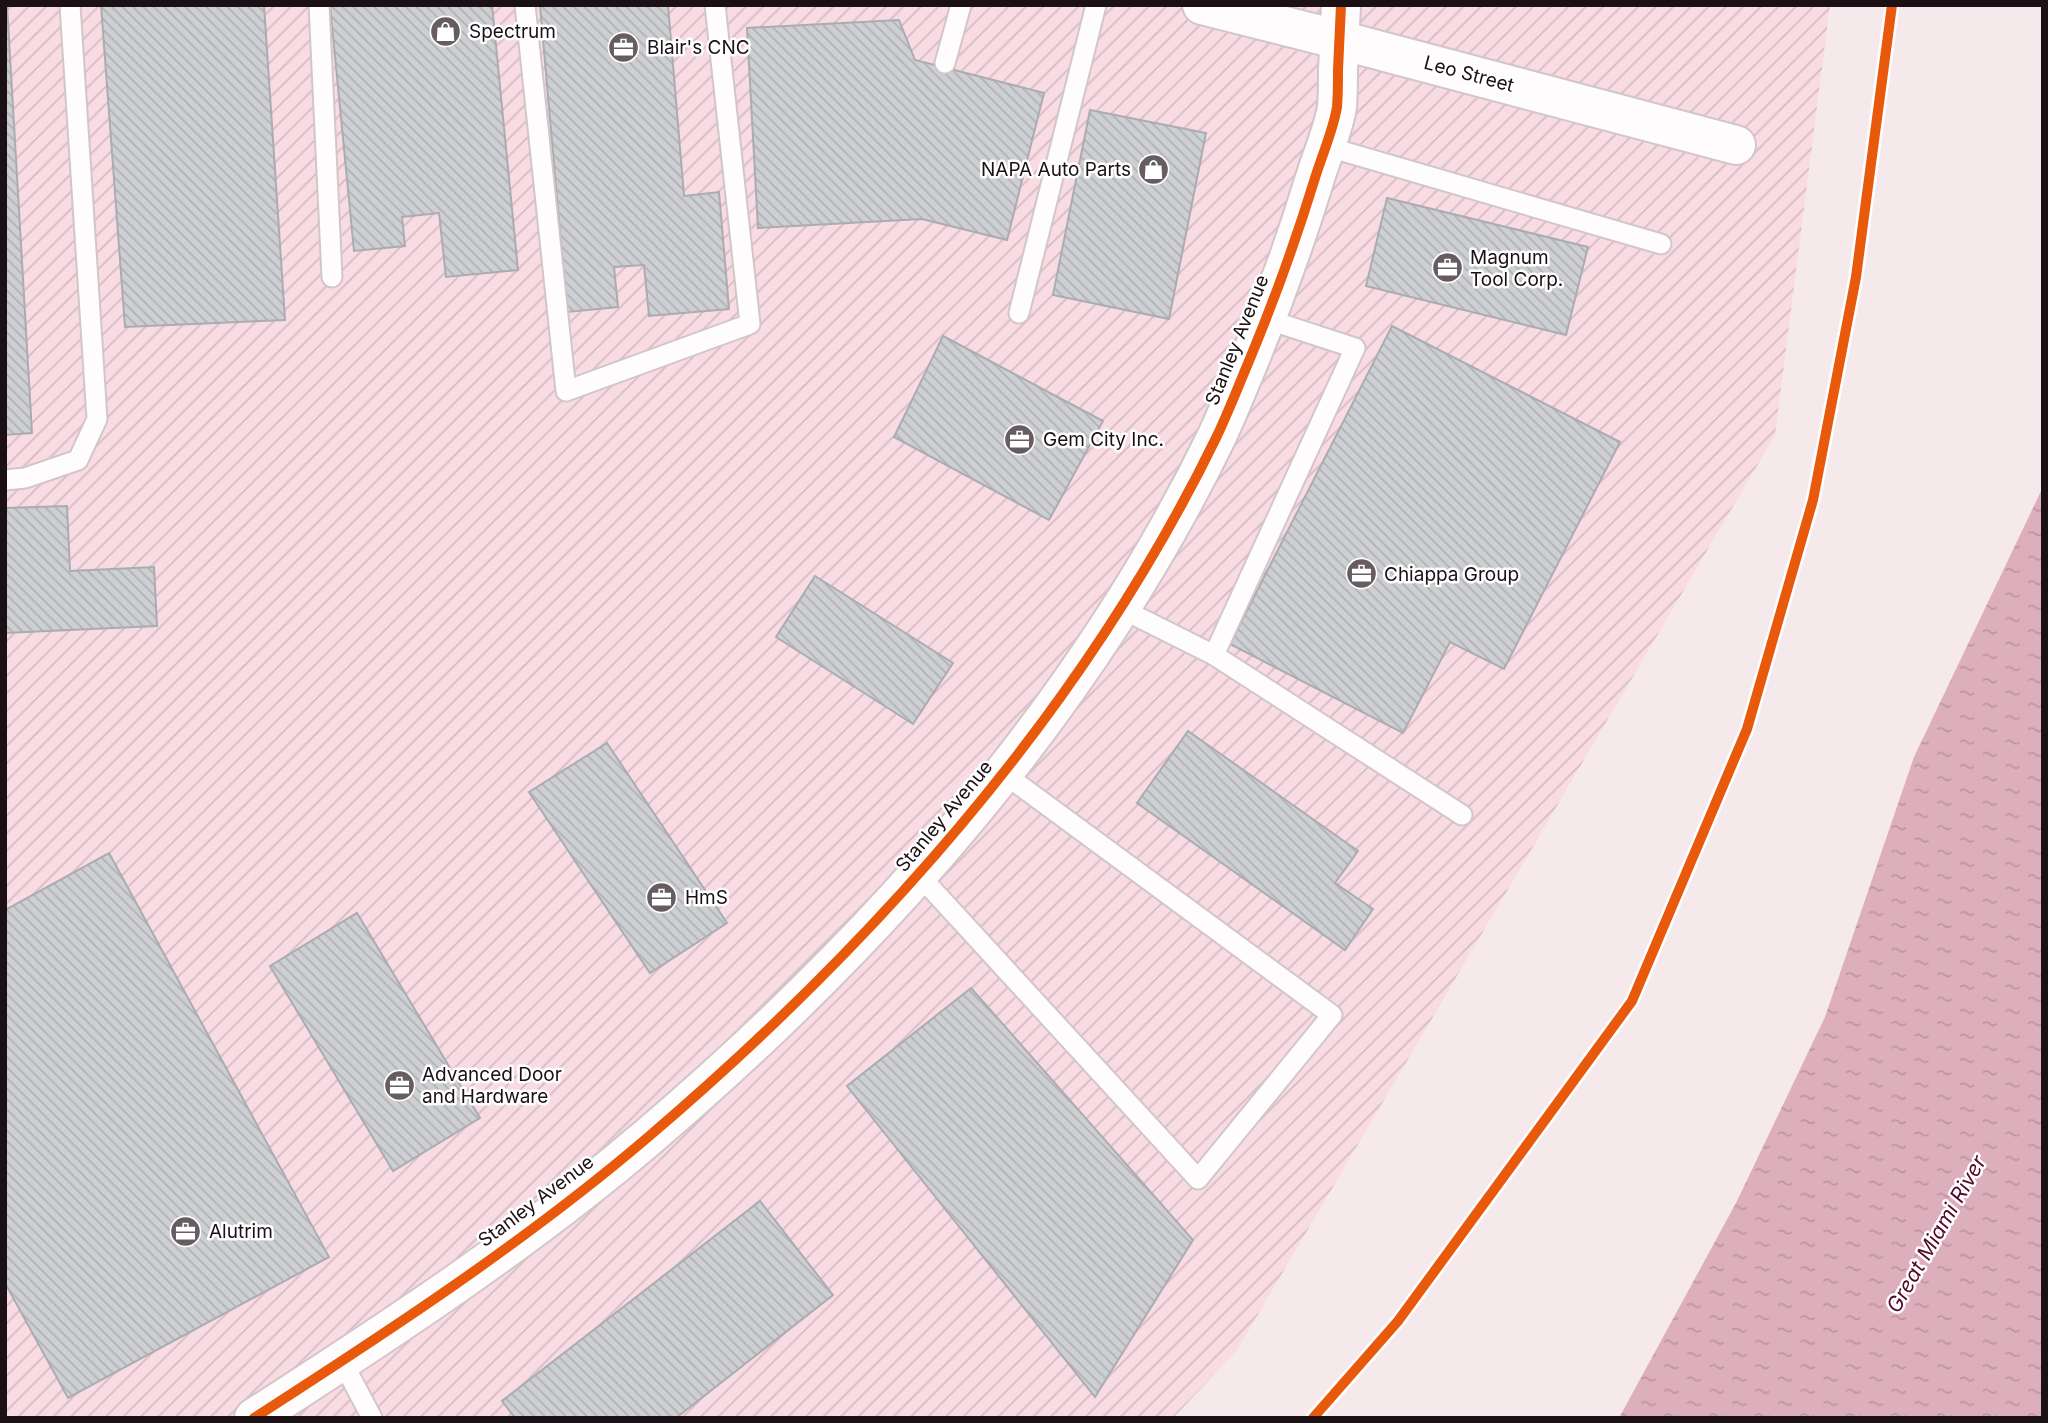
<svg xmlns="http://www.w3.org/2000/svg" width="2048" height="1423" font-family="Inter,sans-serif">
<style>
.industrial{fill:url(#industrial-furrows)}
.water{fill:url(#water-ripples)}
.building{fill:url(#building-back-hatch);stroke:#abacb0;stroke-width:2}
.lines{fill:none;stroke-linecap:round;stroke-linejoin:round}
.lane-casing{stroke:#d2c6c9;stroke-width:23}
.street-casing{stroke:#d2c6c9;stroke-width:42}
.secondary-casing{stroke:#d2c6c9;stroke-width:42}
.lane{stroke:#fefcfc;stroke-width:19}
.street{stroke:#fefcfc;stroke-width:38}
.secondary{stroke:#fefcfc;stroke-width:38}
.cycleway-casing{stroke:#fff;stroke-width:15}
.cycleway{stroke:#e8590c;stroke-width:10}
.labels{text-anchor:middle;dominant-baseline:central;stroke-width:5;stroke-linejoin:round;paint-order:stroke}
.poi-label{font-size:19px;fill:#1b1013;stroke:#fff;text-anchor:start}
.street-label{font-size:19px;fill:#1b1013;stroke:#fff}
.water-label{font-size:21px;font-style:italic;fill:#54082a;stroke:#fff}
</style>
<defs>
<pattern id="industrial-furrows" width="10" height="10" patternUnits="userSpaceOnUse" patternTransform="scale(1.75)"><rect width="10" height="10" fill="#f9dbe3"/><path d="M-1 1l2-2M0 10L10 0M9 11l2-2" fill="none" stroke="#d5bbc2"/></pattern>
<pattern id="water-ripples" width="26" height="14" patternUnits="userSpaceOnUse" patternTransform="scale(1.75)"><rect width="26" height="14" fill="#ddaebb"/><path d="M2 4q2-2 4 0t4 0M15 11q2-2 4 0t4 0" fill="none" stroke="#bd95a0"/></pattern>
<pattern id="building-back-hatch" width="6" height="6" patternUnits="userSpaceOnUse" patternTransform="scale(1.75)"><rect width="6" height="6" fill="#cecfd3"/><path d="M-1 5l2 2M0 0l6 6M5-1l2 2" fill="none" stroke="#b0b1b4"/></pattern>
</defs>
<rect width="100%" height="100%" fill="#f5e9ec"/>
<path class="industrial" d="M5 5H1830L1775 435 1237 1350 1173 1418H5Z"/>
<path class="water" d="M2043 487V1418H1619L1736 1203 1825 1017 1914 757Z"/>
<g class="building">
<path d="M5 5H7L32 433 5 435Z"/>
<path d="M101 5H264L285 320 125 327Z"/>
<path d="M330 5H492L518 270 446 277 439 213 402 217 405 246 354 251Z"/>
<path d="M540 5H668L684 196 719 192 729 309 649 316 644 265 614 267 618 307 567 312Z"/>
<path d="M899 20 915 60 1044 93 1007 240 922 219 758 228 747 28Z"/>
<path d="M1090 110 1206 133 1169 319 1053 295Z"/>
<path d="M1387 198 1588 247 1566 335 1366 286Z"/>
<path d="M1392 326 1620 442 1504 669 1450 642 1403 733 1230 644Z"/>
<path d="M943 336 1103 421 1049 520 894 437Z"/>
<path d="M67 506 70 571 154 567 157 626 5 633V508Z"/>
<path d="M815 576 953 663 913 724 776 637Z"/>
<path d="M1188 731 1358 851 1335 883 1373 909 1345 950 1137 803Z"/>
<path d="M607 743 727 923 650 973 529 792Z"/>
<path d="M109 853 329 1257 68 1398 5 1283V910Z"/>
<path d="M357 913 480 1118 393 1171 270 966Z"/>
<path d="M971 988 1193 1240 1095 1397 847 1086Z"/>
<path d="M760 1201 833 1295 676 1418H515L502 1401Z"/>
</g>
<g class="lines">
<defs>
<g id="lane">
<path d="M319 5 332 277"/>
<path d="M525 5 566 391 750 324 715 5"/>
<path d="M945 63 961 5"/>
<path d="M1325 146 1661 244"/>
<path d="M1019 313 1096 5"/>
<path d="M5 480 25 478 78 460 97 419 70 5"/>
<path d="M1120 608 1214 655 1355 348 1266 319"/>
<path d="M1214 655 1462 815"/>
<path d="M919 875 1198 1179 1332 1015 1003 773"/>
<path d="M342 1361 372 1418"/>
</g>
<path id="street" d="M1340 40 1736 145"/>
<g id="secondary">
<path d="M1202 5 1340 40"/>
<path d="M254 1418C389 1331 525 1242 647 1138 877 942 1083 711 1216 438 1228 413 1238 387 1249 361 1274 301 1296 240 1315 178 1322 155 1333 131 1337 107 1338 95 1338 82 1338 70 1339 48 1340 27 1341 5"/>
</g>
</defs>
<use href="#lane" class="lane-casing"/>
<use href="#street" class="street-casing"/>
<use href="#secondary" class="secondary-casing"/>
<use href="#lane" class="lane"/>
<use href="#street" class="street"/>
<use href="#secondary" class="secondary"/>
<defs>
<g id="cycleway">
<path d="M254 1418C389 1331 525 1242 647 1138 877 942 1083 711 1216 438 1228 413 1238 387 1249 361 1274 301 1296 240 1315 178 1322 155 1333 131 1337 107 1338 95 1338 82 1338 70 1339 48 1340 27 1341 5"/>
<path d="M1313 1418 1398 1321 1632 1001 1747 729 1813 500 1856 277 1892 5"/>
</g>
</defs>
<use href="#cycleway" class="cycleway-casing"/>
<use href="#cycleway" class="cycleway"/>
</g>
<defs>
<symbol id="shop-disc" viewBox="-11 -11 22 22"><circle r="9.5" fill="#675c5f" stroke="#fff"/><path d="M-5-2.5h2.3a2.7 3.5 0 0 1 5.4 0H5L5.5 6h-11ZM-1.5-2.5h3a1.5 2.3 0 0 0-3 0Z" fill="#fff"/></symbol>
<symbol id="office-disc" viewBox="-11 -11 22 22"><circle r="9.5" fill="#675c5f" stroke="#fff"/><path d="M-6-3h4V-5.5h4V-3h4V5H-6ZM-1-4.5V-3h2v-1.5ZM-6 0V1H6V0Z" fill="#fff"/></symbol>
</defs>
<g fill-rule="evenodd">
<use href="#shop-disc" x="428" y="14" width="35" height="35"/>
<use href="#office-disc" x="606" y="30" width="35" height="35"/>
<use href="#shop-disc" x="1136" y="152" width="35" height="35"/>
<use href="#office-disc" x="1430" y="250" width="35" height="35"/>
<use href="#office-disc" x="1002" y="422" width="35" height="35"/>
<use href="#office-disc" x="1344" y="556" width="35" height="35"/>
<use href="#office-disc" x="644" y="880" width="35" height="35"/>
<use href="#office-disc" x="382" y="1068" width="35" height="35"/>
<use href="#office-disc" x="168" y="1214" width="35" height="35"/>
</g>
<g class="labels">
<g class="poi-label">
<text x="469" y="31">Spectrum</text>
<text x="647" y="47">Blair's CNC</text>
<text x="1131" y="169" text-anchor="end">NAPA Auto Parts</text>
<text x="1470" y="257">Magnum<tspan x="1470" dy="22">Tool Corp.</tspan></text>
<text x="1043" y="439">Gem City Inc.</text>
<text x="1384" y="574">Chiappa Group</text>
<text x="685" y="897">HmS</text>
<text x="422" y="1074">Advanced Door<tspan x="422" dy="22">and Hardware</tspan></text>
<text x="209" y="1231">Alutrim</text>
</g>
<g class="street-label">
<text transform="translate(1469 74) rotate(15)">Leo Street</text>
<text transform="translate(1237 340) rotate(-68)">Stanley Avenue</text>
<text transform="translate(944 816) rotate(-50)">Stanley Avenue</text>
<text transform="translate(536 1201) rotate(-37)">Stanley Avenue</text>
</g>
<g class="water-label">
<text transform="translate(1936 1234) rotate(-60)">Great Miami River</text>
</g>
</g>
<rect width="2048" height="1423" fill="none" stroke="#1b1013" stroke-width="14"/>
</svg>
